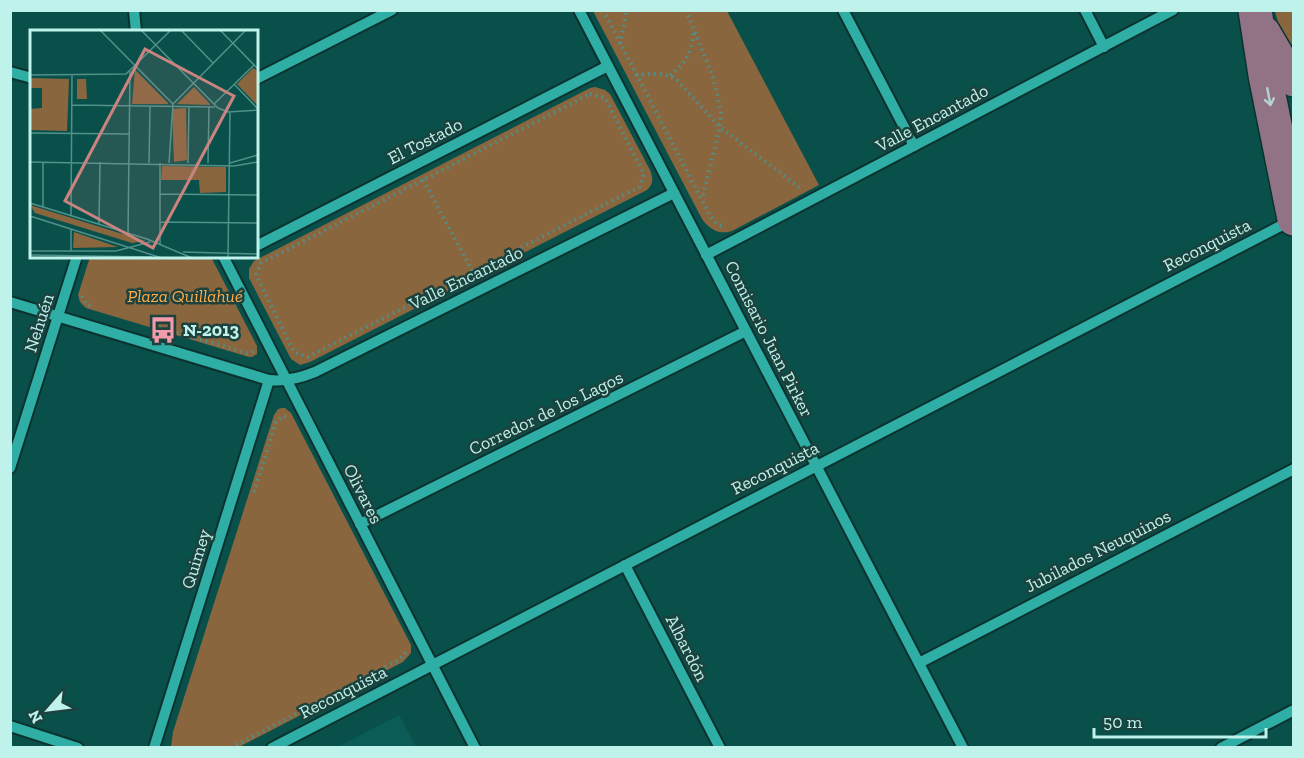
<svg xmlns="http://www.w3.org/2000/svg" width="1304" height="758" font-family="'Zilla Slab',serif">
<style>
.built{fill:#0b5c56}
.green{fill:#8a663f}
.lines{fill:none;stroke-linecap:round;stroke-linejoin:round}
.minor-casing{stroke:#0c322f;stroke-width:14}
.major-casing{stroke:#0c322f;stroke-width:36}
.path{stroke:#51918b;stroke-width:4;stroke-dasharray:1.5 4.5;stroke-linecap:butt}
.minor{stroke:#2eaea4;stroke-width:10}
.major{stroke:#927385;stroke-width:33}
.oneway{stroke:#b3d2d2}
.labels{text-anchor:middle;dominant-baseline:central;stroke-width:5;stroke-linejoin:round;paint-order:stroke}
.street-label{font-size:18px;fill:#bef2eb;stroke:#1d423e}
.park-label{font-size:18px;font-style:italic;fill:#fdaa48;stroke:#1d423e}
.poi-label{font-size:18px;font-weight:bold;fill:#bef2eb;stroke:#1d423e;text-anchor:start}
.inset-road{fill:none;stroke:#51918b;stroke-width:1.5}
.view{fill:#cb8380;fill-opacity:0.15;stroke:#cb8380;stroke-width:3}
.inset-edge{fill:none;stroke:#bef2eb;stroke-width:3}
</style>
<rect width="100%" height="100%" fill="#09504b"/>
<path class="built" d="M399 715 416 747H338Z"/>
<g class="green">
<path d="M593 11H727L819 185 732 231C719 235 710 230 702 219Z"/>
<path d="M1275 11H1293V60L1280 29Z"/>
<path d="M595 87 605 90 610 94 650 170C653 178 654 183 647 190L310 362 300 365 291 359 249 278V269L254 261 590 88Z"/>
<path d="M90 257H211L257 346V354L252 357H249L86 308 80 302 78 295Z"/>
<path d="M282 408H285L291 413 411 645V653L403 662 239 747H171L173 732 274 415 278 409Z"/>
</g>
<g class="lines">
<defs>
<g id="minor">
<path d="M134 10 136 32"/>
<path d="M579 10 963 748"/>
<path d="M843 10 914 146"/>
<path d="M1085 10 1104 47"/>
<path d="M10 72 32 78"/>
<path d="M256 79 392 10"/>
<path d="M256 246 608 66"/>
<path d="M706 255 1173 10"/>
<path d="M223 256 475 748"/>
<path d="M10 302 269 380C285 382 300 378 315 372L674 193"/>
<path d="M10 468 77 256"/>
<path d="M360 524 746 331"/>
<path d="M625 565 720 748"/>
<path d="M919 663 1294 469"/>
<path d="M10 726 78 748"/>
<path d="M154 748 269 380"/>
<path d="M272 748 1292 220"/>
<path d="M1221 748 1294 710"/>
</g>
<g id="major">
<path d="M1255 10 1265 75 1294 219"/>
<path d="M1264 33 1281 62 1294 80"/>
</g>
</defs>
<use href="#minor" class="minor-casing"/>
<use href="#major" class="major-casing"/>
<g class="path">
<path d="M603 10 710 216 718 225 725 226"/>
<path d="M686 10 713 77 721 111 720 127 702 199"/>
<path d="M620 44 627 10"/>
<path d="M636 75C651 74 664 72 677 80L720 127 800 188"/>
<path d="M670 75C687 62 690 54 694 33"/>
<path d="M590 94 605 98 644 174 639 187 308 357 294 352 256 275 261 263Z"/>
<path d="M423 180 473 272"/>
<path d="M82 296 86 304 92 307"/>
<path d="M154 326 247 353H251L253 351"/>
<path d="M254 492 276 422 283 416 288 417"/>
<path d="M231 748 397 661 402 657 406 651"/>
</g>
<use href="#minor" class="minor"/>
<use href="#major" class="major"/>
</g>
<defs><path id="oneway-shaft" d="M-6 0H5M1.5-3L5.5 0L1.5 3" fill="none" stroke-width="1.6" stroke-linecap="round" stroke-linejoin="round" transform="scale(1.5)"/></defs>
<use class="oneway" href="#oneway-shaft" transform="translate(1269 97) rotate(79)"/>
<defs>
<symbol id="bus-bare" viewBox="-9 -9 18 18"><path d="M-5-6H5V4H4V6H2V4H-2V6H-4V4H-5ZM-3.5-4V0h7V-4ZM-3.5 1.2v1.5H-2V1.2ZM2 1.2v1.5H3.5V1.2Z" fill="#f39aab" stroke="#1d423e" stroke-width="2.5" paint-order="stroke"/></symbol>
</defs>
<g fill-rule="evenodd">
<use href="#bus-bare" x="144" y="311" width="38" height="38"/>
</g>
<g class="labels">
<g class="street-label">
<text transform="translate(932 118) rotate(-28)">Valle Encantado</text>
<text transform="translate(425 141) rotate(-27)">El Tostado</text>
<text transform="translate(1207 245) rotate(-27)">Reconquista</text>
<text transform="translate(466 278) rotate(-26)">Valle Encantado</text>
<text transform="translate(39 323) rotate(-72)">Nehuén</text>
<text transform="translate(769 339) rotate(63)">Comisario Juan Pirker</text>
<text transform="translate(546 413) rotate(-26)">Corredor de los Lagos</text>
<text transform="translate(775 468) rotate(-27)">Reconquista</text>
<text transform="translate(363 494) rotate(63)">Olivares</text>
<text transform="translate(1098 551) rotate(-27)">Jubilados Neuquinos</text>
<text transform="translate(196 559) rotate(-73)">Quimey</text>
<text transform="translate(687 648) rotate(63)">Albardón</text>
<text transform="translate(343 692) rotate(-27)">Reconquista</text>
</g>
<g class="park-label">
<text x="185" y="296">Plaza Quillahué</text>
</g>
<g class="poi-label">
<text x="183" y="330">N-2013</text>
</g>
</g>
<g transform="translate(30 30)">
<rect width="228" height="228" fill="#09504b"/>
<path d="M223 38 228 41V76L207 54ZM105 40 138 73V74H102ZM0 48 39 49 37 101 0 100V79L12 78V58H0ZM47 49H56L57 69H47ZM164 57 180 74V75L147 74ZM156 78 157 130 144 132 142 79ZM132 136 196 137V162L170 163 169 150H131ZM0 175 115 211 102 213 5 183ZM44 202 88 217 43 218Z" fill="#8a663f"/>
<path class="inset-road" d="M70 0 143 74M111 0 188 78 198 82 228 80M151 0 183 33M190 0 228 39M0 45 96 44 141 0M204 54 228 79M143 74 216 0M184 74 224 35M42 75 185 77M0 103 99 104M0 132 204 136 228 132M13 132V177M119 133 120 76M139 133 143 74M158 133 159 76M178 133 179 77M200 133 228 125M130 164 228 165M0 173 117 209 162 228M41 185 42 45M0 186 132 228M130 192 228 193M69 194 70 132M98 204 100 41M130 214V133M0 221H86L120 212M41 221V199M153 222 228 224M0 225 122 227M198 228 200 82"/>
<path class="view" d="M115 19 204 66 123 218 35 171Z"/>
<rect width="228" height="228" class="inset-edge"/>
</g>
<rect width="1304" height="758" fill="none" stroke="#bef2eb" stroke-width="24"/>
<g transform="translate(48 710) rotate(242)" stroke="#1d423e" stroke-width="4.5" paint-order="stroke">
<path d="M0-4.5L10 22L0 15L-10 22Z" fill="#bef2eb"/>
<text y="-9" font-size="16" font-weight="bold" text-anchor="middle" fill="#bef2eb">N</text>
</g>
<path d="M1094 728v9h172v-9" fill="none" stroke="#bef2eb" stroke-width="3"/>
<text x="1103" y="728" font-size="18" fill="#bef2eb" stroke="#1d423e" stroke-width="4.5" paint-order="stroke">50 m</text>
</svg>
